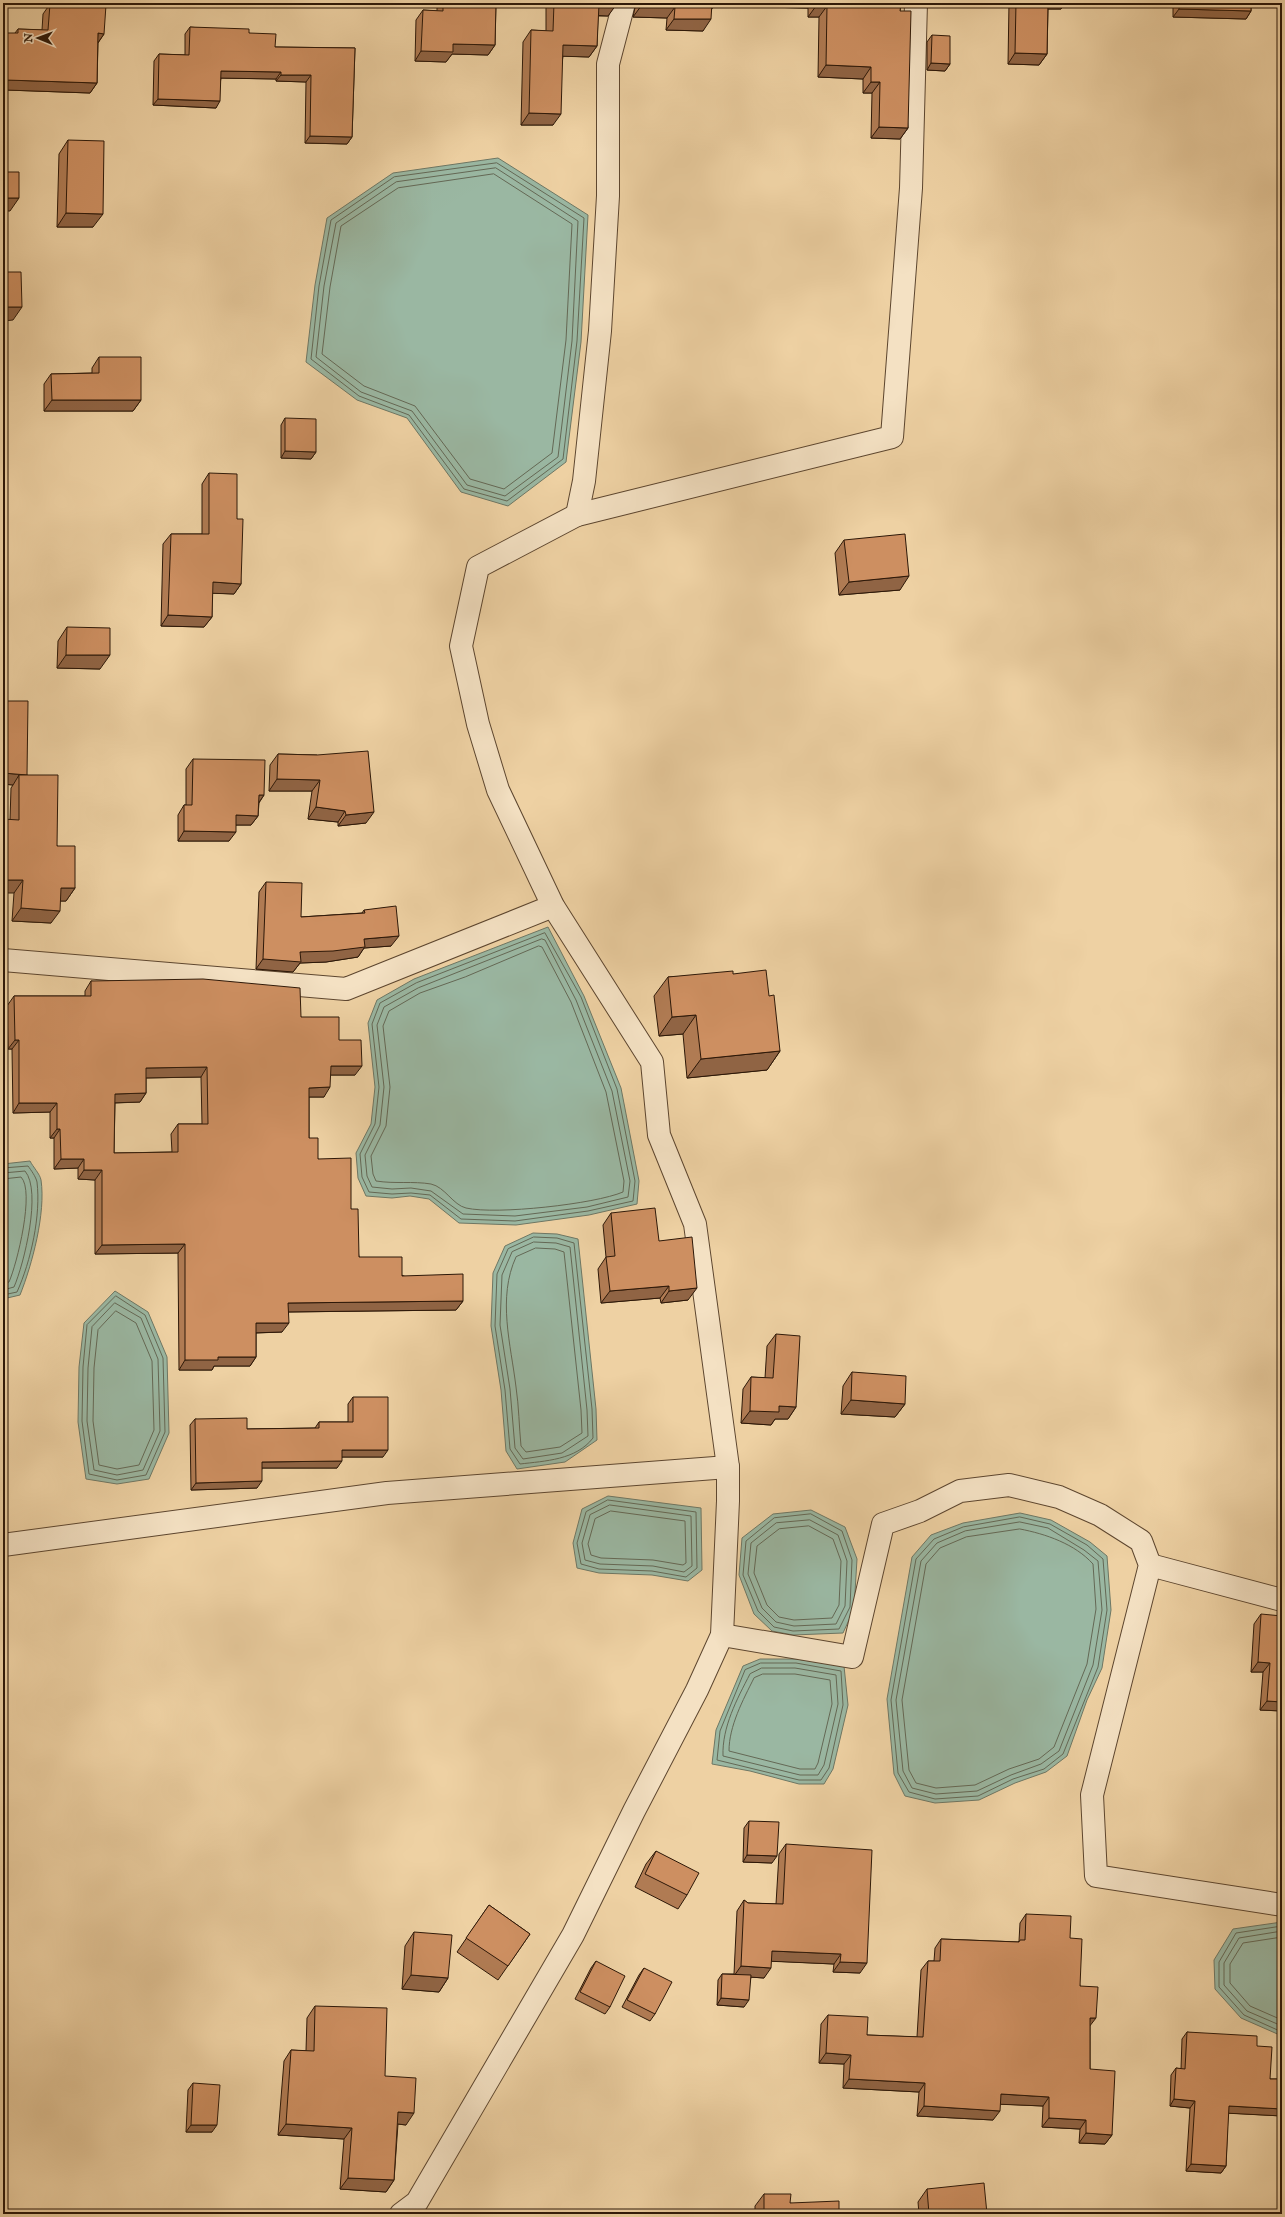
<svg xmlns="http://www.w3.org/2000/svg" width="1285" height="2217" font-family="'IM FELL English',serif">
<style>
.water{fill:#9ab7a2;stroke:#6e7764}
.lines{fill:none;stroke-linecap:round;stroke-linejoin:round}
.shore{stroke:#646855;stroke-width:1}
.minor-casing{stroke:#5d462f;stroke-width:24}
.minor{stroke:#f4e1c3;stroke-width:22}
.wall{fill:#b07b53;stroke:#2d1808;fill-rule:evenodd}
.shaded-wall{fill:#906444;stroke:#2d1808}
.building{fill:#cd8f61;stroke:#2d1808;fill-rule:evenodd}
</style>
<rect width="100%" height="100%" fill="#eed1a3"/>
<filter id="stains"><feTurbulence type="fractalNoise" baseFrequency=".005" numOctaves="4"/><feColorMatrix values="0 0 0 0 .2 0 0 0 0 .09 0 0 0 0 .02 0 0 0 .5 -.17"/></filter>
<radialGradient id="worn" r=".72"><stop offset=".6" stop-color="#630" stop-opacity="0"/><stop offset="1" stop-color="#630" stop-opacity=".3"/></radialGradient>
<g class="water">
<path d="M498 158 588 215 581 342 566 462 508 506 461 492 407 418 357 400 306 362 315 285 327 218 393 173Z"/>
<path d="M548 927 584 996 621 1088 639 1181 637 1204 589 1215 516 1225 459 1223 429 1199 410 1196 392 1198 366 1196 358 1178 356 1153 371 1124 375 1087 368 1023 377 1000 414 979Z"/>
<path d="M30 1161C33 1167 40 1174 41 1180 46 1213 32 1265 20 1295L3 1299V1164Z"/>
<path d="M533 1233 557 1234 578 1239 596 1409 597 1440 565 1462 517 1469 506 1451 501 1390 491 1326 493 1273 505 1246Z"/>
<path d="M115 1291 148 1312 167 1357 169 1433 149 1479 117 1484 86 1479 78 1422 79 1367 84 1323Z"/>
<path d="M608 1496 701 1508 702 1570 688 1581 652 1575 599 1573 577 1568 573 1543 582 1509Z"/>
<path d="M811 1510 845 1527 857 1559 854 1609 843 1633 793 1635 772 1631 754 1614 739 1575 742 1538 773 1514Z"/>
<path d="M1020 1513 1051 1520 1090 1542 1107 1556 1111 1610 1102 1668 1087 1700 1067 1756 1046 1772 1015 1783 979 1800 935 1803 905 1796 894 1774 887 1699 912 1557 931 1535 963 1523Z"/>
<path d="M760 1659H796L844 1666 848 1705 833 1769 824 1784H799L750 1771 712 1764 716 1730 743 1666Z"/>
<path d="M1282 1922V2036L1241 2018 1215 1989 1214 1960 1233 1929Z"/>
</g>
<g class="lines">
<g class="shore">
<path d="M497 163 584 218 577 341 563 459 507 501 464 489 409 415 359 396 311 359 319 286 331 220 394 177Z"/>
<path d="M496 168 578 221 572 341 558 457 505 496 467 485 412 411 361 392 316 357 324 286 336 223 396 182Z"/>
<path d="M494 174 572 224 566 340 552 453 504 489 470 479 415 406 364 386 322 354 330 287 341 226 398 188Z"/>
<path d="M545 933 581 997 617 1089 635 1181 633 1201 588 1211 515 1221 461 1219 430 1195 411 1193 392 1194 369 1192 362 1177 360 1154 375 1124 379 1087 372 1024 380 1003 416 983Z"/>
<path d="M542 939 545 940 576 1000 612 1091 630 1181 628 1197 587 1207 515 1216 463 1214 431 1191 411 1188 392 1189 372 1187 367 1176 365 1155 380 1125 384 1087 377 1025 384 1007 418 988Z"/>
<path d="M539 946 542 947 571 1002 606 1092 624 1181 623 1192C595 1204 496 1215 466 1208 453 1205 445 1187 431 1184 413 1181 395 1184 376 1181L373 1174 371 1156 386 1126 390 1087 383 1026 389 1011 420 993 465 977Z"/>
<path d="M3 1168 28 1166C31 1170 36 1177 37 1182 41 1215 31 1261 17 1292L3 1295"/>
<path d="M3 1173 25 1171C42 1191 24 1264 14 1287L3 1290"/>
<path d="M3 1179 21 1177C35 1191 17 1264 9 1282L3 1284"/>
<path d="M534 1237 557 1238 574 1243 592 1409 593 1438C576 1460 545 1461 520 1464L510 1449 505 1390 495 1326 497 1274 508 1249Z"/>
<path d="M534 1242 556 1243 570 1247 587 1410 588 1436 562 1453 523 1459 515 1448 510 1389 500 1325 502 1275 512 1252Z"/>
<path d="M536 1248 555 1249 564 1252 581 1410 582 1433 560 1447 526 1452 521 1446C519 1426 519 1407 516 1387 511 1345 497 1298 516 1257Z"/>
<path d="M116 1296 145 1315 163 1358 165 1432 146 1475 117 1480 89 1474 82 1421 83 1367 87 1325Z"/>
<path d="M115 1303 141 1318 158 1359 160 1431 143 1470 117 1475 94 1470 87 1421 88 1368 92 1327Z"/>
<path d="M116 1311 136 1323 152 1361 154 1430 139 1465 117 1469 99 1465 93 1421 94 1368 98 1330Z"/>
<path d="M608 1500 696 1512 697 1568 686 1577 652 1571 599 1569 581 1564 577 1543 586 1512Z"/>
<path d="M610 1505 691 1516 692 1566 684 1572 653 1566 600 1564 585 1560 582 1543 590 1515Z"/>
<path d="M611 1511 685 1521 686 1563 683 1565 653 1560 601 1558 591 1555 588 1544 595 1519Z"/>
<path d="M811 1514 842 1531 852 1560 850 1607 839 1629 793 1631 774 1627 758 1611 743 1575 746 1541 774 1518Z"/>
<path d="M1020 1517 1050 1524 1087 1545 1103 1559 1107 1610 1098 1667 1063 1754 1044 1769 1013 1779 978 1796 935 1799 909 1792 898 1773 891 1700 916 1559 934 1539 963 1527Z"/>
<path d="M810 1520 838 1535 847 1561 845 1606 836 1624 794 1626 776 1622 762 1608 748 1574 751 1543 776 1523Z"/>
<path d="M1020 1522 1048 1528 1084 1550 1098 1561 1102 1610 1093 1665 1059 1751 1041 1764 1011 1775 977 1791 936 1794 912 1788 903 1771 896 1700 921 1561 937 1543 965 1531Z"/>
<path d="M809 1526 833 1539 841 1561 839 1605 832 1618 794 1620 779 1617 767 1605 754 1573 757 1546 779 1529Z"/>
<path d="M1020 1529C1046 1534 1075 1544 1093 1564L1096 1609 1087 1664 1054 1747 1039 1759 1009 1769 975 1785 936 1788 916 1783 909 1770 902 1700 926 1564 940 1548 966 1537Z"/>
<path d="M761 1663H796L841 1671 843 1705 829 1768 821 1780H799L717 1760 720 1731 745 1670Z"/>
<path d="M762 1668H795L836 1675 838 1704 824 1765 818 1775H800L723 1756C722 1727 737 1699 750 1674Z"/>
<path d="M763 1674H795L830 1680 832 1704 818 1763 815 1769H800L729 1751C729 1726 743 1700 754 1678Z"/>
<path d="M1282 1926 1236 1933 1219 1962V1987L1244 2015 1282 2032"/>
<path d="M1282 1931 1239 1938 1224 1963V1985L1247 2011 1282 2026"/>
<path d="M1282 1937 1243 1943 1230 1964V1983L1250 2006 1282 2020"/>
</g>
<defs>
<g id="minor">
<path d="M577 515 584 481 600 331 608 196V64L624 3"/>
<path d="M3 960 346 989 553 906"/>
<path d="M3 1545 387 1493 728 1467"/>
<path d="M1150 1565 1282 1600"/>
<path d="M722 1635 852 1657 883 1524 920 1511 960 1491 1009 1485 1059 1497 1100 1515 1141 1541 1150 1565 1092 1795 1096 1876 1282 1905"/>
<path d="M401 2214 417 2202 573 1935 634 1811 697 1690 722 1635 728 1501V1467L695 1224 659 1135 652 1062 553 906 498 790 478 724 461 646 478 567 577 515 892 437 911 188 916 3"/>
</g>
</defs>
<use href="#minor" class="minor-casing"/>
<use href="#minor" class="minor"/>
</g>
<g class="wall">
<path d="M437 3H496L495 45 488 55 452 54 446 62 415 61 416 20 423 10 437 11Z"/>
<path d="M546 3H616L608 16H598L597 46 589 57 563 56 553 125H521L523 42 531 30 546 31Z"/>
<path d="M636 3H901L900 11 908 128 900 139 871 138 872 93H863V79L818 77 819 17H808V8L714 6 712 8 703 31 666 30 667 18 633 17Z"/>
<path d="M1009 3H1065L1061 9H1048L1047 54 1039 65 1008 64Z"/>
<path d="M1173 3H1251V11L1246 19 1173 17Z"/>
<path d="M50 4 104 34 98 43 97 83 90 93 6 90 15 33 18 29 42 30 43 14Z"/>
<path d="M190 27 249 33 275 47 355 48 352 137 347 144 305 143 306 82 276 81V79L221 78 216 108 153 105 154 61 159 54 185 55V34Z"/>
<path d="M932 35 950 64 945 71 927 70V42Z"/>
<path d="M68 140 93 227H57L59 154Z"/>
<path d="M99 357 141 400 133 411H44V384L51 374 92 373V368Z"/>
<path d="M285 418 316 452 311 459 281 458V425Z"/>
<path d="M209 473 237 519 241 584 234 594 212 593V617L204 627 161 626 163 544 171 534H202V484Z"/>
<path d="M844 540 900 590 839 595 835 553Z"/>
<path d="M67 627 100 669 57 668 58 641Z"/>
<path d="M3 701 27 775 75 888 66 901H60L51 923 12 921 14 893 10 820 11 788 13 785 3 784Z"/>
<path d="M278 754 317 755 366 823 338 826V822L308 819 312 791H269L270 765Z"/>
<path d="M193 759 264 795 259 803 258 816 251 825H236L229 841H178V815L184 805H186V769Z"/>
<path d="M266 882 301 917 362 913 364 910 391 946 364 948 358 957 326 962 300 963 293 972 256 969 259 892Z"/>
<path d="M733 974 780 1051 767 1070 687 1078 683 1034 659 1036 654 996 668 977Z"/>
<path d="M91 981 301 1017 339 1040 355 1075H330L324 1097H309V1138L318 1159 351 1209 359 1257 463 1301 456 1310 288 1312 282 1332 256 1333V1357L250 1366H214L212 1370H179L178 1253 95 1254V1180L78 1179V1168L54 1169V1138H50V1112L13 1113 12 1049H8L7 1006 14 996H85V991ZM201 1077 202 1124H178L171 1134 172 1152 114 1153 115 1103 140 1102 146 1093V1078Z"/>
<path d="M611 1213 659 1241 688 1300 661 1303 660 1298 601 1303 598 1269 606 1257 603 1225Z"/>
<path d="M776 1334 796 1407 788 1419H775L771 1425 741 1423 743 1389 751 1377 765 1378 767 1346Z"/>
<path d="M852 1372 905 1404 895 1417 841 1414 843 1386Z"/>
<path d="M353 1397 383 1457H342L337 1468H262L257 1488 191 1490 190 1425 195 1419 247 1429 315 1428 319 1422H348V1404Z"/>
<path d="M1261 1614 1282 1711 1260 1710 1263 1672H1251L1254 1624Z"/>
<path d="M749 1821 772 1863 743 1862 744 1828Z"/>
<path d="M786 1844 860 1973 833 1972 834 1964 771 1961 764 1978 751 1977 744 2007 717 2005 718 1980 722 1974H734L737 1911 744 1900 748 1903 776 1904 779 1854Z"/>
<path d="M656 1851 687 1895 678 1909 635 1887 646 1864Z"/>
<path d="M489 1905 530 1934 498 1980 457 1952Z"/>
<path d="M1026 1914 1070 1938 1080 1986 1090 2026V2069L1112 2135 1105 2144 1079 2143 1080 2129 1042 2127 1043 2106 1000 2104 993 2120 917 2116 919 2092 843 2088 844 2064 819 2063 821 2024 828 2015 867 2035 917 2037 921 1970 928 1961H934L935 1948 941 1939 1018 1942 1019 1941 1020 1923Z"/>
<path d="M414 1932 448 1978 439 1992 402 1989 405 1946Z"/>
<path d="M596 1961 610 2007 605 2014 575 1999 591 1968Z"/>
<path d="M644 1968 655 2014 650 2021 622 2007 639 1975Z"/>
<path d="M315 2006 385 2076 406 2125 398 2124 394 2180 386 2192 340 2189 344 2139 278 2135 284 2061 291 2050 306 2051 307 2018Z"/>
<path d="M1187 2032 1257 2046 1270 2079H1282V2116L1228 2113 1226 2166 1221 2173 1186 2171 1190 2108 1170 2106 1171 2075 1176 2068 1181 2069 1182 2039Z"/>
<path d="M193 2083 212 2132H186L188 2090Z"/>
<path d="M927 2189 987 2214H919L918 2202Z"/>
<path d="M764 2194 790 2203 839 2214H755V2206Z"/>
</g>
<g class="shaded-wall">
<path d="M708 3H812L808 8 714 6 711 10Z"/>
<path d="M1044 3H1065L1061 9H1040Z"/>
<path d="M599 4 616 5 608 16 591 15Z"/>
<path d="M641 6 675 7 667 18 633 17Z"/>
<path d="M816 6H827L819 17H808Z"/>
<path d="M1179 9 1251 11 1246 19 1173 17Z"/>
<path d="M674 19H711L703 31 666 30Z"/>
<path d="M98 33 104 34 97 44Z"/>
<path d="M453 44 495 45 488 55 452 54 446 62 415 61 421 51Z"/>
<path d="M563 45 597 46 589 57 555 56Z"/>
<path d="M1015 53 1047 54 1039 65 1008 64Z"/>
<path d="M931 63 950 64 945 71 927 70Z"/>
<path d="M826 65 871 67 863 79 818 77Z"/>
<path d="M221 71 281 72 276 79 216 78Z"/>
<path d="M281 75H311L306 82 276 81Z"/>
<path d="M6 80 97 83 90 93 6 90 3 94V84Z"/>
<path d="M871 82H880L872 93H863Z"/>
<path d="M158 99 220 101 216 108 153 105Z"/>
<path d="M529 113 561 114 553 125H521Z"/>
<path d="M879 127 908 128 900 139 871 138Z"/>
<path d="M310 136 352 137 347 144 305 143Z"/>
<path d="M4 198H19L10 211H3Z"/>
<path d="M66 213 103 214 93 227H57Z"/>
<path d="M3 307H22L13 320 3 321Z"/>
<path d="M52 400H141L133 411H44Z"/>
<path d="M285 451 316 452 311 459 281 458Z"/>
<path d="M909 576 900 590 839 595 849 582Z"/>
<path d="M213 582 241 584 234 594 205 593Z"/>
<path d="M168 615 212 617 204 627 161 626Z"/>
<path d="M66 655H110L100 669 57 668Z"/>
<path d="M3 773 27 775 20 785 19 775 13 785 3 784Z"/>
<path d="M277 779 320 780 312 791H269Z"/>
<path d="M259 795H264L257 805Z"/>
<path d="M316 807 345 811 338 822 308 819Z"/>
<path d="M374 812 366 823 338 826 346 815Z"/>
<path d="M236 815 258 816 251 825H229Z"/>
<path d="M184 831 236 832 229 841H178Z"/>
<path d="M3 880H23L14 893H3Z"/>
<path d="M61 888H75L66 901H52Z"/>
<path d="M21 908 60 911 51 923 12 921Z"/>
<path d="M399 936 391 946 364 948 358 957 326 962 300 963 293 972 256 969 263 959 300 952 364 939Z"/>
<path d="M696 1015 683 1034 659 1036 672 1017Z"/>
<path d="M15 1040H19L12 1049H8Z"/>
<path d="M780 1051 767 1070 687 1078 701 1059Z"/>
<path d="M331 1066H362L355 1075H324Z"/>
<path d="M207 1067 201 1077 140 1078 146 1068Z"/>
<path d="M330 1087 324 1097H303L309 1088Z"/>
<path d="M146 1093 140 1102 108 1103 115 1094Z"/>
<path d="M19 1103H57L50 1112 13 1113Z"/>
<path d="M57 1129H60L54 1138H50Z"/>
<path d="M61 1159H84L78 1168 54 1169Z"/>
<path d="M84 1170H102L95 1180 78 1179Z"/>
<path d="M185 1244 178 1253 95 1254 102 1245Z"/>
<path d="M669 1286 660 1298 601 1303 610 1291Z"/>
<path d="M697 1288 688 1300 661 1303 669 1291Z"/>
<path d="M463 1301 456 1310 282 1312 288 1303Z"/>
<path d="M256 1323H289L282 1332 250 1333Z"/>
<path d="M218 1357H256L250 1366H214L212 1370H179L185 1360Z"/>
<path d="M851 1400 905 1404 895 1417 841 1414Z"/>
<path d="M779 1406 796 1407 788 1419H775L771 1425 741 1423 750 1411Z"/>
<path d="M342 1450H388L383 1457H337Z"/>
<path d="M342 1461 337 1468H257L262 1462Z"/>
<path d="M262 1481 257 1488 191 1490 196 1483Z"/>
<path d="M1258 1662 1270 1663 1263 1672H1251Z"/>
<path d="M1267 1701 1282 1702V1711L1260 1710Z"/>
<path d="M747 1855 777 1856 772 1863 743 1862Z"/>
<path d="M772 1951 841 1954 834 1964 765 1961Z"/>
<path d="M840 1962 867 1963 860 1973 833 1972Z"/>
<path d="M741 1966 771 1968 764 1978 734 1976Z"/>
<path d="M411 1975 448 1978 439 1992 402 1989Z"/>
<path d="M721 1998 749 2000 744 2007 717 2005Z"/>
<path d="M1090 2018H1096L1089 2027Z"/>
<path d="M826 2053 851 2055 844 2064 819 2063Z"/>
<path d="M849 2079 925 2083 919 2092 843 2088Z"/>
<path d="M1001 2094 1049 2097 1043 2106 994 2104Z"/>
<path d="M1174 2099 1195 2101 1190 2108 1170 2106Z"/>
<path d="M924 2106 1000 2111 993 2120 917 2116Z"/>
<path d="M1229 2106 1282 2109V2116L1224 2113Z"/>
<path d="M398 2112 414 2113 406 2125 390 2123Z"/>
<path d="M1049 2118 1086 2120 1080 2129 1042 2127Z"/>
<path d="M286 2124 352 2128 344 2139 278 2135Z"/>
<path d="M191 2125H217L212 2132H186Z"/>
<path d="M1086 2133 1112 2135 1105 2144 1079 2143Z"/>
<path d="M1191 2164 1226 2166 1221 2173 1186 2171Z"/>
<path d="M348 2178 394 2180 386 2192 340 2189Z"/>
</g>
<g class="building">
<path d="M443 3H496L495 45 453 44V52L421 51 423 10 443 11Z"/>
<path d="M554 3H616V5L599 4 597 46 563 45 561 114 529 113 531 30 553 31Z"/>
<path d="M642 3H712L711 19H674L675 7 641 6Z"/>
<path d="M816 3H901L900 11H911L908 128 879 127 880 82H871V67L826 65 827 6H816Z"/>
<path d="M1016 3H1048L1047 54 1015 53Z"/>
<path d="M1179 3H1251V11L1179 9Z"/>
<path d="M50 4 106 5 104 34 98 33 97 83 6 80V89H3V33H18V29L48 30Z"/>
<path d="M190 27 249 29V33L276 34 275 47 355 48 352 137 310 136 311 75H281V72L221 71 220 101 158 99 159 54 189 55Z"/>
<path d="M932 35 950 36V64L931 63Z"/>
<path d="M68 140 104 141 103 214 66 213Z"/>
<path d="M3 172H19V198H4L7 272H21L22 307H3Z"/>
<path d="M99 357H141V400H52L51 374 99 373Z"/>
<path d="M285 418 316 419V452L285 451Z"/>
<path d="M209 473 237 474V519H243L241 584 213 582 212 617 168 615 171 534H209Z"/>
<path d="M905 534 909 576 849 582 844 540Z"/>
<path d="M67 627 110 628V655H66Z"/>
<path d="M3 701H28L27 775 3 773Z"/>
<path d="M368 751 374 812 346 815 345 811 316 807 320 780 277 779 278 754 317 755Z"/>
<path d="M193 759 265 760 264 795H259L258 816 236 815V832L184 831V805H192Z"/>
<path d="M19 775H58L57 846H75V888H61L60 911 21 908 23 880H3V819L19 820Z"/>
<path d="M266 882 302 883 301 917 365 913 364 910 396 906 399 936 364 939 365 947 333 951 300 952 301 962 263 959Z"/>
<path d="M766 970 769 996 774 995 780 1051 701 1059 696 1015 672 1017 668 977 733 971V974Z"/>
<path d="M203 979 300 988 301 1017H339V1040H361L362 1066H331L330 1087 309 1088V1138H318V1159L351 1158V1209H358L359 1257H402V1276L463 1274V1301L288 1303 289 1323H256V1357H218V1360H185V1244L102 1245V1170H84V1159H61L60 1129H57V1103H19V1040H15L14 996H91V981ZM207 1067 208 1124H178V1152L114 1153 115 1094 146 1093V1068Z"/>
<path d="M655 1208 659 1241 692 1237 697 1288 669 1291V1286L610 1291 606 1257 615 1256 611 1213Z"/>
<path d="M776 1334 800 1336 796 1407 779 1406V1412L750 1411 751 1377 773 1378Z"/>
<path d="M852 1372 906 1376 905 1404 851 1400Z"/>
<path d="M353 1397H388V1450H342V1461L262 1462V1481L196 1483 195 1419 247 1418V1429L319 1428V1422H353Z"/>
<path d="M1261 1614 1282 1616V1702L1267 1701 1270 1663 1258 1662Z"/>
<path d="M749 1821 779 1822 777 1856 747 1855Z"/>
<path d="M786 1844 872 1850 867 1963 840 1962 841 1954 772 1951 771 1968 741 1966 744 1900 748 1903 783 1904Z"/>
<path d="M656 1851 699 1873 687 1895 645 1874Z"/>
<path d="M489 1905 530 1934 508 1966 466 1938Z"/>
<path d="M1026 1914 1071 1916 1070 1938 1082 1939 1080 1986 1098 1987 1096 2018H1090V2069L1115 2071 1112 2135 1086 2133V2120L1049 2118V2097L1001 2094 1000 2111 924 2106 925 2083 849 2079 851 2055 826 2053 828 2015 868 2017 867 2035 923 2037 928 1961H940L941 1939 1019 1942 1020 1940H1025Z"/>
<path d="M414 1932 452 1935 448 1978 411 1975Z"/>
<path d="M596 1961 625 1976 610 2007 580 1992Z"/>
<path d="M644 1968 672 1982 655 2014 627 2000Z"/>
<path d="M722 1974 751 1975 749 2000 721 1998Z"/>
<path d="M315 2006 387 2008 385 2076 416 2078 414 2113 398 2112 394 2180 348 2178 352 2128 286 2124 291 2050 314 2051Z"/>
<path d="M1187 2032 1257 2036V2046L1272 2047 1270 2079H1282V2109L1229 2106 1226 2166 1191 2164 1195 2101 1174 2099 1176 2068 1185 2069Z"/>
<path d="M193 2083 220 2085 217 2125H191Z"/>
<path d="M984 2183 987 2214H929L927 2189Z"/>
<path d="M764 2194H791L790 2203 839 2201V2214H764Z"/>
</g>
<rect width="1285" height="2217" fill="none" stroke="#eed1a3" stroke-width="16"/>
<rect x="4" y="4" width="1277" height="2209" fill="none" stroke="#2d1808" stroke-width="2"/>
<rect x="8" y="8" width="1269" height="2201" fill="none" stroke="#2d1808"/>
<g transform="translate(38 38) rotate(271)" stroke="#f4e1c3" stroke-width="3" paint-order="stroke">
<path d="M0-3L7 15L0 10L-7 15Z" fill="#2d1808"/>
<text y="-6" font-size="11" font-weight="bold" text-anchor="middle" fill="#2d1808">N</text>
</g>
<rect width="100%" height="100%" filter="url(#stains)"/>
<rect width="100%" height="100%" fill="url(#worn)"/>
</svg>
